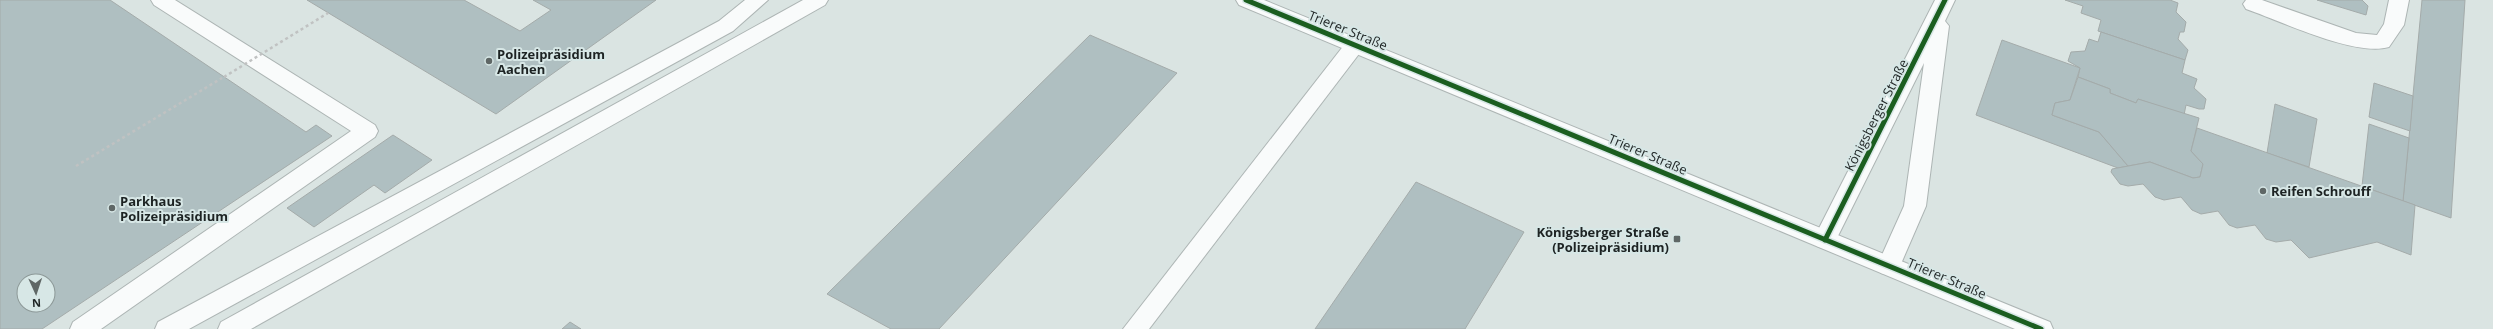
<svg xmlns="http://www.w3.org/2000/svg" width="2493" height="329" font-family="'Open Sans',sans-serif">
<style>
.building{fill:#afbfc1;stroke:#a4abaa;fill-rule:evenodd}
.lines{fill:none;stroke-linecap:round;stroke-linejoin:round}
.minor-casing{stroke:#adb5b4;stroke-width:2}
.major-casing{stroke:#adb5b4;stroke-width:2}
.path{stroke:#c0c2c2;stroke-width:2.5;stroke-dasharray:3 3;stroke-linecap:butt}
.minor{fill:#f9fbfb;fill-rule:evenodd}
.major{fill:#f9fbfb;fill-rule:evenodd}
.path-bridge{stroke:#c0c2c2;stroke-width:2.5;stroke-dasharray:3 3;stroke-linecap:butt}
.cycleway-casing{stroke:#d7e7e6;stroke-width:8}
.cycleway{stroke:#1b5e20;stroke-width:5}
.poi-dot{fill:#5f6766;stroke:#d7e7e6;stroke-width:1.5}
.labels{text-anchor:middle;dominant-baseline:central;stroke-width:4;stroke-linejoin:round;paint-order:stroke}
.street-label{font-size:13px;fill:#1d2323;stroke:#d7e7e6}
.poi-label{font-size:13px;font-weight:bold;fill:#1d2323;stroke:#d7e7e6;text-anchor:start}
</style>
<rect width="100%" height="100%" fill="#dae4e2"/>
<g class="building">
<path d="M0 0H110L306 132 316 125 332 136 42 329H0ZM24 281H48V305H24Z"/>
<path d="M307 0H464L520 31 551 10 533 0H656L496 114Z"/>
<path d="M2065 0H2170L2178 3 2176 12 2186 22 2184 32H2180L2178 39 2188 50 2185 60 2098 31 2101 20 2081 13 2083 6Z"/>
<path d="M2317 0H2362L2368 6 2366 15Z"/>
<path d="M2422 0H2465L2451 218 2403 201Z"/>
<path d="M2101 32 2185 60 2182 73 2197 79 2194 88 2206 99 2204 109H2199L2186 105 2184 115 2138 99 2136 103 2110 93V89L2078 77 2080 68 2068 61 2071 52 2085 51 2089 39 2098 42Z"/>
<path d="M1090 35 1177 73 939 329H891L827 294Z"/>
<path d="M2002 40 2080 68 2070 100 2055 103 2052 115 2099 132 2128 166 2118 168 1976 115Z"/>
<path d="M2078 77 2110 89V93L2136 103 2138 99 2199 118 2191 151 2203 164 2200 177 2193 178 2150 162 2128 166 2099 132 2052 115 2055 103 2070 100Z"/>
<path d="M2374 83 2413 96 2410 131 2369 117Z"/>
<path d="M2275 104 2317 119 2309 167 2267 153Z"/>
<path d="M2369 124 2409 138 2403 201 2362 186Z"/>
<path d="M2197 128 2415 205 2411 255 2377 242 2309 258 2291 240 2276 242 2266 239 2255 225 2237 228 2229 225 2218 211 2201 214 2192 210 2181 197 2164 200 2155 197 2143 184 2128 186 2120 184 2111 172 2112 169 2150 162 2193 178 2200 177 2203 164 2191 151Z"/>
<path d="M393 135 432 160 385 193 374 185 314 227 287 208Z"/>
<path d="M1416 182 1524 232 1465 329H1315Z"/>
<path d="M570 322 581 329H562Z"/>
</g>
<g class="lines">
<defs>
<g id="minor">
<path d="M151 0H175L375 125 378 131 375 137 101 329H70L73 322 351 131 154 5Z"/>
<path d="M745 0H768L733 31 189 329H155L158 322 719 21Z"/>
<path d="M803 0H828L825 5 251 329H218L221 322Z"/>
<path d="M1935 0H1955L1945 21 1949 26 1926 206 1897 273 1889 275 1881 273 1877 266 1904 206 1924 63 1833 246 1825 249 1817 246 1813 240Z"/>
<path d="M2246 0H2262L2356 33 2377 35 2384 24 2389 0H2409L2404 25 2389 47C2355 57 2281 21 2246 9L2243 4Z"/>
<path d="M1355 38 1362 40 1365 45 1362 50 1149 329H1123L1348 40Z"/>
</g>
<path id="major" d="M1236 0H1264L2050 322 2053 329H2015L1239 5Z"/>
</defs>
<use href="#minor" class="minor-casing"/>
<use href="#major" class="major-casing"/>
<path class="path" d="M76 166 222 78"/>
<use href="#minor" class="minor"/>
<use href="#major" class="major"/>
<path class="path-bridge" d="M224 77 328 13"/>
<defs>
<g id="cycleway">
<path d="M1246 0 2041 329"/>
<path d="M1825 240 1945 0"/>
</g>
</defs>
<use href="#cycleway" class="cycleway-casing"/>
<use href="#cycleway" class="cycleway"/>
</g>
<g class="poi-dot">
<circle cx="489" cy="61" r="4"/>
<circle cx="2263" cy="191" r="4"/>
<circle cx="112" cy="208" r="4"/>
<rect x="1673" y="235" width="8" height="8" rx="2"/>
</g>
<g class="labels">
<g class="street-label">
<text transform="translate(1348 30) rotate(22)">Trierer Straße</text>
<text transform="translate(1876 115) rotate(-63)">Königsberger Straße</text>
<text transform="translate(1648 154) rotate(23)">Trierer Straße</text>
<text transform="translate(1947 278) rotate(23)">Trierer Straße</text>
</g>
<g class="poi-label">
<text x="497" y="54">Polizeipräsidium<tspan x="497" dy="15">Aachen</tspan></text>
<text x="2271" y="191">Reifen Schrouff</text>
<text x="120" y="201">Parkhaus<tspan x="120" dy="15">Polizeipräsidium</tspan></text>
<text x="1669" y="232" text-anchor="end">Königsberger Straße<tspan x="1669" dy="15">(Polizeipräsidium)</tspan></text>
</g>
</g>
<g transform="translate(36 293) rotate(177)"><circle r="19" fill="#d7e7e6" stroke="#8d9998"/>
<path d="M0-3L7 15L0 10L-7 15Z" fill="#5f6766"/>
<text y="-6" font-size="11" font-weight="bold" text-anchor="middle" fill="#1d2323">N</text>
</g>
</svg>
